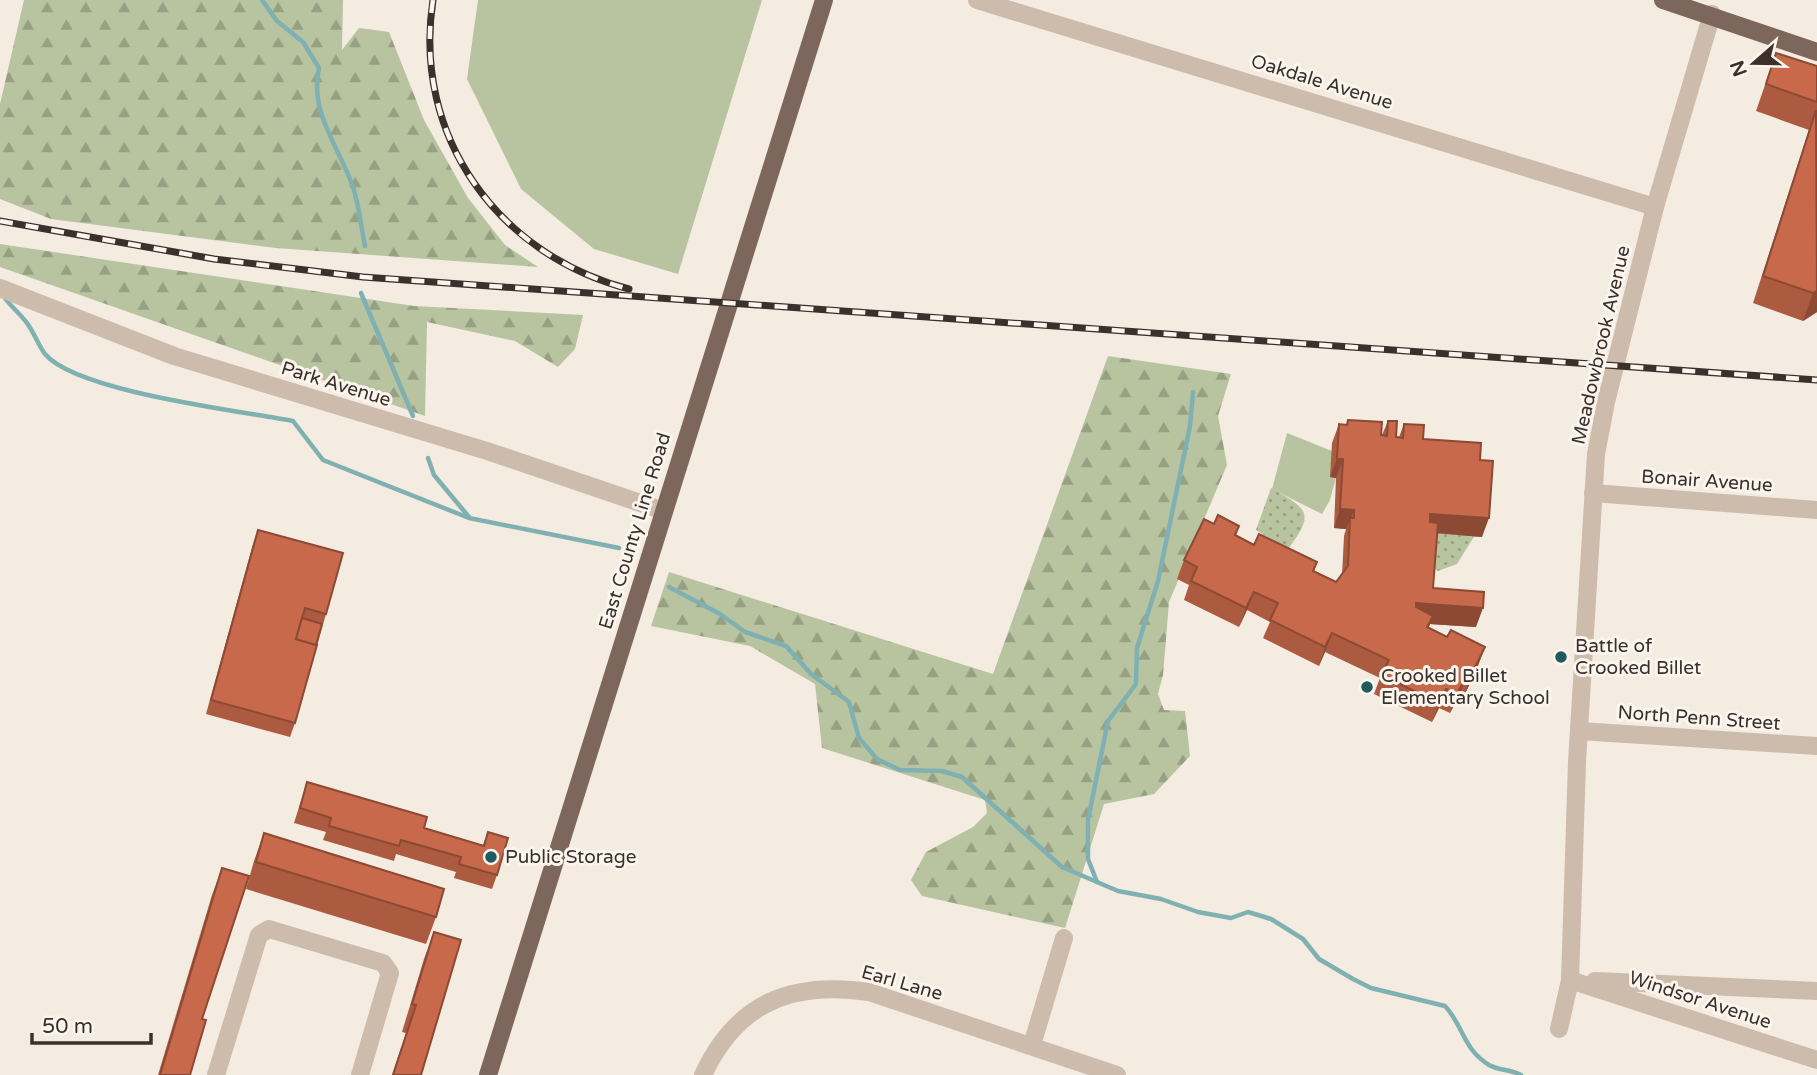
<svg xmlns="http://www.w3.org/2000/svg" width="1817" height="1075" font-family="'Varela Round',sans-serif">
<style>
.green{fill:url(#green-dots)}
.forest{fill:url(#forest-firs)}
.pitch{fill:#b8c4a0}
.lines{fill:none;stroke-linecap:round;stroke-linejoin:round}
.stream{stroke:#7fb0b2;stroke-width:4.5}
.minor{stroke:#cdbbac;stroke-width:18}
.major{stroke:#7d675c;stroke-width:18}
.rail-casing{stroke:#3b302b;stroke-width:7}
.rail{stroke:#fbf5ee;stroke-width:4.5;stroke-dasharray:13;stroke-linecap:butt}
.wall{fill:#ac5a40}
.shaded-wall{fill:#8c4a34}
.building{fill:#c8694b;stroke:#8c4a34;stroke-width:2}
.poi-dot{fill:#1f5a5e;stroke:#fbf5ee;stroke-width:2.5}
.labels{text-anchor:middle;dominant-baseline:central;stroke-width:6;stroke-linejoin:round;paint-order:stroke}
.street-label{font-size:19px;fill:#3b302b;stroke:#fbf5ee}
.poi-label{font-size:19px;fill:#3b302b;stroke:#fbf5ee;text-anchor:start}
</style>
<defs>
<pattern id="green-dots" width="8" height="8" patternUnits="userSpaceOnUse" patternTransform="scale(1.75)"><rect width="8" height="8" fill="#b8c4a0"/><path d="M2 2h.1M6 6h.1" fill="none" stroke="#97a083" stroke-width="1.8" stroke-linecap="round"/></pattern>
<pattern id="forest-firs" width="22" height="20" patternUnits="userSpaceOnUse" patternTransform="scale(1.75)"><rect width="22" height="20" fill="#b8c4a0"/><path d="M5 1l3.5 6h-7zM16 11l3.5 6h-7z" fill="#97a083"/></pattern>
</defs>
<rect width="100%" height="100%" fill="#f4ebe1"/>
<g class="green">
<path d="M1271 488C1308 509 1316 513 1287 550L1256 530Z"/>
<path d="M1426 523 1480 527 1457 564 1438 571 1408 551Z"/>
</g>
<g class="forest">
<path d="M24 0H343L342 50 359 28 389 32 424 120 468 198 505 245 538 267 276 248 51 219 0 199V104Z"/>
<path d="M0 244 414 306 583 315 575 349 558 367 515 341 427 322 425 416 0 267Z"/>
<path d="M1108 356 1231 374 1218 416 1227 465 1169 602 1163 675 1158 694 1164 710 1185 711 1190 756 1154 794 1104 804 1065 928 922 896 911 880 926 852 973 827 987 813 985 800 822 748 815 684 750 646 651 626 669 572 993 674Z"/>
</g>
<g class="pitch">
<path d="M478 0H762L678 274 594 249 521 189 467 79Z"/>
<path d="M1287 433 1342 455 1330 500 1322 514 1272 489Z"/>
</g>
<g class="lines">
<g class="stream">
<path d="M262 0 277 21 303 42 319 68C309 113 339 146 353 187 359 205 361 226 365 246"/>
<path d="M361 293 413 416"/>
<path d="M5 298C12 308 23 316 29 326 35 335 39 346 45 354 77 392 241 411 293 421L323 460 469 518 619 548"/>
<path d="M428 458 434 475 469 517"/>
<path d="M669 587 720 614 745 632 786 646 811 674 849 702 859 738 877 759 900 770 942 771 962 777 1062 867 1118 891 1161 899 1198 912 1231 918 1248 912 1271 919 1303 939 1319 959 1353 979 1371 988 1445 1006C1463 1025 1463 1049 1489 1065 1500 1071 1510 1069 1521 1075"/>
<path d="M1097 882 1088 859V820L1108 721 1136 684 1137 648 1158 581 1190 426 1193 392"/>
</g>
<g class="minor">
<path d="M977 0 1655 207"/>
<path d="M0 288 174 356 487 451 664 511"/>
<path d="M1593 493 1817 510"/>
<path d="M1579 731 1817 746"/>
<path d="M1570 980 1817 1060"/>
<path d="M1595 981 1817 991"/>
<path d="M1559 1029 1570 980 1577 762 1596 454 1606 402 1655 207 1712 14"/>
<path d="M1032 1045 1064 938"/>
<path d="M216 1075 259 935 269 929 383 963 390 973 360 1075"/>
<path d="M703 1075C737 1002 792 981 869 992L1117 1075"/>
</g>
<g class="major">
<path d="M1663 0 1817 52"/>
<path d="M488 1075 824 0"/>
</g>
<defs>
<g id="rail">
<path d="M433 0C412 136 498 255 629 289"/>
<path d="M0 221 214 259 363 277 1817 380"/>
</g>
</defs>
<use href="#rail" class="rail-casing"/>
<use href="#rail" class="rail"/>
</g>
<g class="wall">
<path d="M1776 53 1817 66V312L1803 321 1753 303 1809 130 1756 111Z"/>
<path d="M1348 420 1382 435 1388 421 1396 437H1399L1404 424 1423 439 1480 460 1482 537 1437 533 1433 588 1476 627 1430 624 1428 628 1478 666 1464 696 1460 694 1450 713 1439 708 1432 722 1374 694 1380 678 1325 652 1319 666 1263 638 1270 622 1247 610 1239 627 1184 600 1189 585 1177 579 1184 560 1214 524 1254 545 1317 562 1314 571 1336 582 1342 575 1344 536 1346 529 1334 528 1336 478 1330 477 1332 443 1339 424 1346 425Z"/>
<path d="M258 530 326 614 295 723 290 737 206 714 253 544Z"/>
<path d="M307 782 424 828 483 845 488 832 497 875 492 889 454 878 456 872 396 854 394 861 323 840 326 832 294 823Z"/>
<path d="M264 833 436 917 426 944 246 889 254 861Z"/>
<path d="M222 868 190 1075H158L212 895Z"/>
<path d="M434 932 421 1075H392L406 1033 402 1032 424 959Z"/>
</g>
<g class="shaded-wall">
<path d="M1817 291V312L1803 321 1813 293Z"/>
<path d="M1337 459H1343L1336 478 1330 477Z"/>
<path d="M1340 509 1354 510 1346 529 1334 528Z"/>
<path d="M1430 514 1489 518 1482 537 1423 532Z"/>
<path d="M1254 592 1247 610 1239 627 1246 608Z"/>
<path d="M1416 603 1483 608 1476 627 1430 624 1426 635 1409 622Z"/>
<path d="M1332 633 1325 652 1319 666 1325 647Z"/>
<path d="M1485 647 1478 666 1464 696 1470 677Z"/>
<path d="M1467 675 1460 694 1450 713 1457 694Z"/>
<path d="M1446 689 1439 708 1432 722 1439 703Z"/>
</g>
<g class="building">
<path d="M1776 53 1817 66V102L1766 84Z"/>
<path d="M1816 110 1817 291 1813 293 1763 276Z"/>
<path d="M1348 420 1382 422 1381 435 1387 436 1388 421H1397L1396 437 1403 438 1404 424 1424 425 1423 439 1481 443 1480 460 1493 461 1489 518 1430 514V522L1438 523 1433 588 1484 592 1483 608 1416 603V607L1433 616 1427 627 1447 637 1451 630 1485 647 1470 677 1467 675 1457 694 1446 689 1439 703 1381 675 1389 660 1332 633 1325 647 1270 620 1278 603 1254 592 1246 608 1191 581 1197 567 1184 560 1204 519 1214 524 1218 515 1239 526 1235 535 1254 545 1259 534 1317 562 1313 571 1336 582 1348 566 1350 518H1354V510L1340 509 1343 459H1337L1339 424 1347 425Z"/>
<path d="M258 530 343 553 326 614 305 608 296 639 317 645 295 723 211 700Z"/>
<path d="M302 618 322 624 316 645 296 639Z"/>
<path d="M307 782 427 817 424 828 484 846 488 832 508 838 497 875 459 864 461 857 401 840 399 846 329 826 331 818 300 808Z"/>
<path d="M264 833 444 889 436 917 256 862Z"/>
<path d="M222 868 249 876 202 1019 206 1020 190 1075H160Z"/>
<path d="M434 932 461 940 421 1075H393L416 1005 412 1004Z"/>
</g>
<g class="poi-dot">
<circle cx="1561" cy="657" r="7"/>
<circle cx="1367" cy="687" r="7"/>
<circle cx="491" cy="857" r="7"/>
</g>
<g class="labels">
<g class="street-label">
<text transform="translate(1322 82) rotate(17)">Oakdale Avenue</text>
<text transform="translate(1601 345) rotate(-77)">Meadowbrook Avenue</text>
<text transform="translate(336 384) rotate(17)">Park Avenue</text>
<text transform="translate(1707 481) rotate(4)">Bonair Avenue</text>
<text transform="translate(635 531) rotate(-73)">East County Line Road</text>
<text transform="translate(1699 718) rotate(4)">North Penn Street</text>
<text transform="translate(902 983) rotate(16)">Earl Lane</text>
<text transform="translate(1700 1000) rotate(18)">Windsor Avenue</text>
</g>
<g class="poi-label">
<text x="1575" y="646">Battle of<tspan x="1575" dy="22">Crooked Billet</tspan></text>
<text x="1381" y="676">Crooked Billet<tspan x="1381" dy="22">Elementary School</tspan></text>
<text x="505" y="857">Public Storage</text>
</g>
</g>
<g transform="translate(1754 63) rotate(250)" stroke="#fbf5ee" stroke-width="5" paint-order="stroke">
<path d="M0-5L12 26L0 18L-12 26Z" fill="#3b302b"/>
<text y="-10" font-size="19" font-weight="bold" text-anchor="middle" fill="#3b302b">N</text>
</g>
<path d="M32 1033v10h119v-10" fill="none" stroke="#3b302b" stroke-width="3.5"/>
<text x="42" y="1033" font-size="21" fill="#3b302b" stroke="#fbf5ee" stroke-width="5" paint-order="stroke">50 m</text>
</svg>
